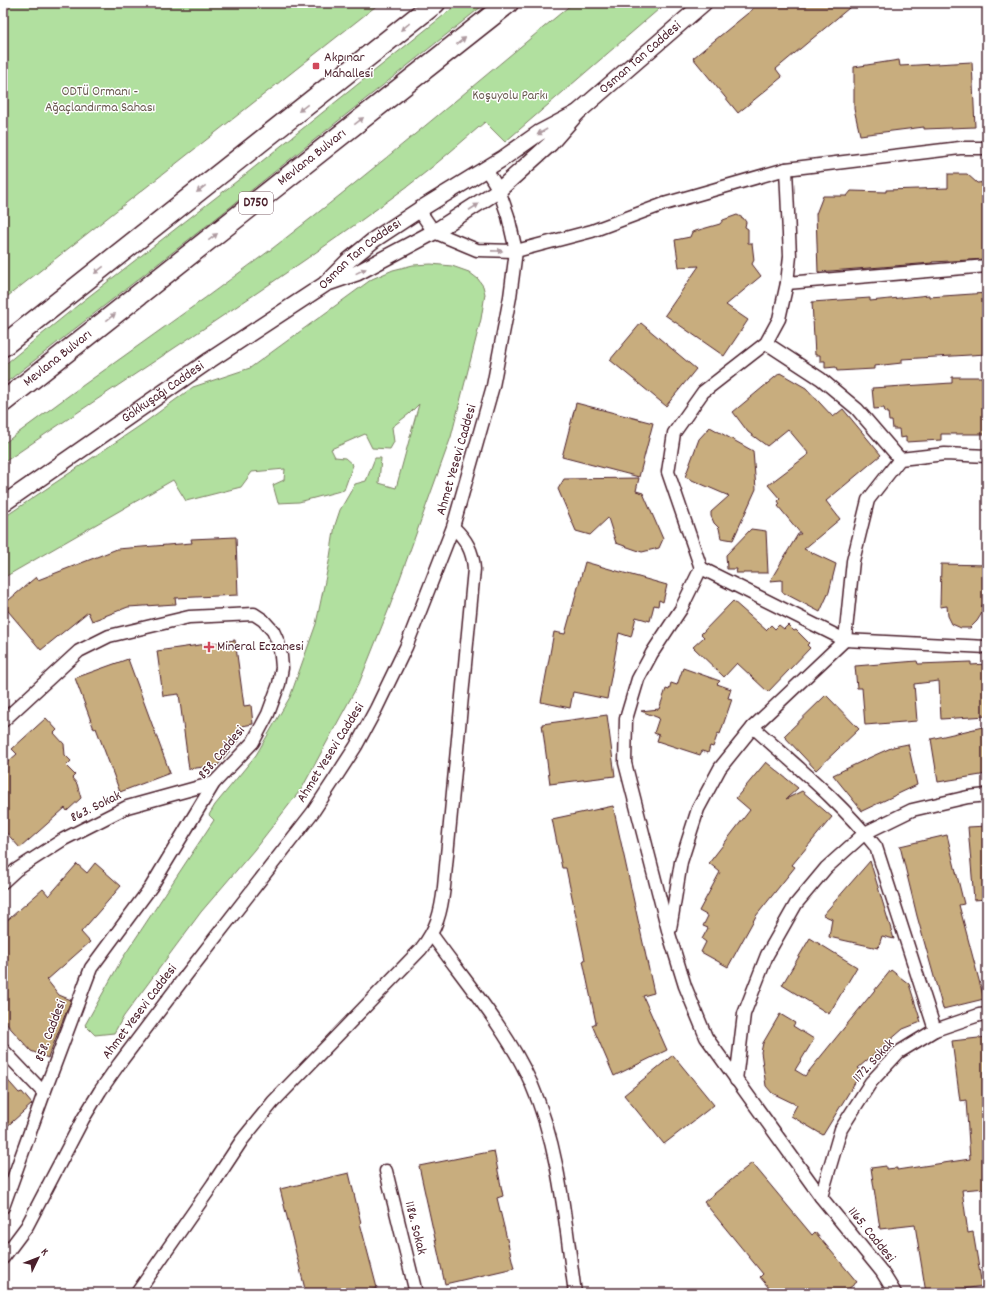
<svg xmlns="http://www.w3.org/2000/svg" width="990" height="1296" font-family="Dekko,sans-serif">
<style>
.green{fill:#b1e09f;stroke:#7e8065}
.building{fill:#c8ad7e;stroke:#4a1f2b}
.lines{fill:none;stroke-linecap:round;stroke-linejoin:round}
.minor-casing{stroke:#4a1f2b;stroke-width:15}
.tertiary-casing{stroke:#4a1f2b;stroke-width:18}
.trunk-casing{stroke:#4a1f2b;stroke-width:23}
.minor{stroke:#fff;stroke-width:12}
.tertiary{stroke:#fff;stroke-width:15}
.trunk{stroke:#fff;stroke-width:20}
.oneway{fill:#ae9aa0}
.poi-dot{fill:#d1495b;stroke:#fff;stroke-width:1.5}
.labels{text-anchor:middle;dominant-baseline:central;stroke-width:3;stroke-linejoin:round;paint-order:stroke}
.shield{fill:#fff;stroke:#80626b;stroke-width:1}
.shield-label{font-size:13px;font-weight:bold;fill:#4a1f2b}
.poi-label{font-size:14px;fill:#4a1f2b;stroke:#fff;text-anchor:start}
.street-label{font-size:14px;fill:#4a1f2b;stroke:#fff}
.park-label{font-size:14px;fill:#69594e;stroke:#fff}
</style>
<rect width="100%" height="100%" fill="#fff"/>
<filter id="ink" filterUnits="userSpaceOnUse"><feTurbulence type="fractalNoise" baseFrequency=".025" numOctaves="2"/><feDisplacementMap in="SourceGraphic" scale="8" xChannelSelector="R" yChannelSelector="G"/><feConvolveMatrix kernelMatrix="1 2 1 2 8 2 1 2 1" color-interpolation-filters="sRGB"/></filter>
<g filter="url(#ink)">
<g class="green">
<path d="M3 3H380L3 300Z"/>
<path d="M459 3H486L219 216 3 385V366L83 301 246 174Z"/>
<path d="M573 3H666L505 142 485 122C460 143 435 166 408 186 277 284 138 370 3 463V444C92 377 184 315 273 248 375 169 474 85 573 3Z"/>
<path d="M431 264 452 266 469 272 478 279 483 286 485 294 481 319 451 437 390 606 360 681 302 788 254 850 201 912 124 1016 114 1033 95 1035 85 1025 122 959 214 820 209 815 215 805 256 755 290 697 316 624 330 557 335 525 340 510 355 484 366 481 375 458H381L379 483 396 488 419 404 409 414 392 427 394 442 390 449 372 448 365 434 331 449 335 457 345 458 353 465 344 490 299 502 278 503 273 485 284 480 285 469 252 472 241 487 186 501 173 480 3 578V518L144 423 193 387 250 368 372 279 393 270 413 265Z"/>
</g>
<g class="building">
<path d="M748 3H855L776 69 782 77 738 113 693 58 753 9Z"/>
<path d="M899 60 900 66 972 62 975 127 924 129V127L860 135 854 109V67Z"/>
<path d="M948 174H967L977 183 987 182V259L932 262V263L818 272 816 214 823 196H847L851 191 886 192V190L948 188Z"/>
<path d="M737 215 743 218 746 222 745 227 748 229V243H752L754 260 752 264 761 276 726 305 748 320 724 356 665 315 699 266 679 267 675 240 690 237 692 232 720 224 723 220Z"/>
<path d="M987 293V354L902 359V363L874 366V369L837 371 836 367 825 368V361H820V355H815L812 302 870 298V301L929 295V297Z"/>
<path d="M641 323 696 369 666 406 610 360Z"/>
<path d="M780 373 806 388 833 417 843 409 881 455 826 501 840 519 804 549 836 564 829 592 820 612 782 592V580L770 581 798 534H801L778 506 780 504 778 501 780 499 768 485 809 454 788 429 767 446 748 432 733 412Z"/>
<path d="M952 377H987V434H941V440L906 442V437L900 438 899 429H893L892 421H889L888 412H885L884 408 874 409 872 388 952 383Z"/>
<path d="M576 403 653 423 639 477 562 457Z"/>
<path d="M710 427 753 451 756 489 733 540 721 538 719 528 714 523 711 516V512L729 496 685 477 699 439Z"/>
<path d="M639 478 636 491 643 493 663 539 659 548 642 552 616 543 608 518 590 535 576 531 558 489 564 479Z"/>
<path d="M751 529 766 531 768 573H736L737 569H727L726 555Z"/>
<path d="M236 537 238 595 175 598 176 604 128 607 92 621 88 612 41 650 3 605 36 577 38 580 117 549 192 543 191 539Z"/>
<path d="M585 562 667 585 663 602 659 600 658 606 654 605 650 621 636 617 631 637 619 633 607 699 573 692 570 708 541 702 554 632 565 634Z"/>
<path d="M941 564 987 565V604L982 605V613L977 621 970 628H961L952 624 948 616 947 606 940 607Z"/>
<path d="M733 601 766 630 771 625 775 629 779 625 784 629 788 625 794 631 796 630 809 643 807 645 810 648 768 692 737 663 724 677 693 647 704 637 701 634Z"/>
<path d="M235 640 244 706 251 705 253 724 242 726 243 735 218 765 189 769 179 694 163 696 157 651Z"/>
<path d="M128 659 170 773 120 792 96 728 94 729 75 678Z"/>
<path d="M917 661 918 664 971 662V665L987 664V716L941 719 939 681 914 684 917 721 865 725 862 688H857L855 666Z"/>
<path d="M683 668 720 681 717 684 731 689 728 698 732 699 720 734 718 733 713 747 710 746 708 753 702 751 700 755 657 741 659 735 654 733 659 718 641 711 659 709 666 689 669 690 671 683 677 685Z"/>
<path d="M826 695 859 729 816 770 784 736Z"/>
<path d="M607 715 615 776 550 784 542 724Z"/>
<path d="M46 718 57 730 54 733 64 744 65 755 71 761 66 766 75 775 72 778 77 784 81 798 67 811 65 808 20 848 3 829V766L17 754 12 749Z"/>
<path d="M987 726V774L938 782 931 739Z"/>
<path d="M908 744 917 785 862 811 833 775 873 756 893 747Z"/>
<path d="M766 762 798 788 786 799 802 791 832 817 792 865 795 867 756 916 728 967 701 952 706 942 702 939 708 928 703 926 708 916 699 911 720 872 709 863 750 810 736 798Z"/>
<path d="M613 806 654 993 643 996 667 1050 614 1076 592 1025 596 1023 583 961 585 960 566 868H562L552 819Z"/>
<path d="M987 826V899L974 900 968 827Z"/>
<path d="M947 835 964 904 959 905 984 999 943 1009 917 916 900 846Z"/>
<path d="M870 861 894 939 882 936 878 948 829 937 832 919 823 915Z"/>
<path d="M95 863 121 886 81 932 90 942 47 980 59 995 71 1000 48 1058 31 1051 3 1020V924L43 889 49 896 77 864 87 873Z"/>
<path d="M810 938 857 967 829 1014 782 985Z"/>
<path d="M891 970 909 984 921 1022 903 1029 858 1068 862 1071 823 1135 791 1116 797 1105 772 1093 766 1086 761 1052 763 1043 780 1014 795 1023 793 1026 814 1039 795 1070 805 1076Z"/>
<path d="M987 1037V1188L962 1190 968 1233 973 1232 982 1286 938 1293H926L915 1225 880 1229 871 1168 886 1166V1169L897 1168V1170L970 1159 966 1100 960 1101 952 1041Z"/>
<path d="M673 1055 714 1105 664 1144 624 1095Z"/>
<path d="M3 1075 19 1093 22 1092 32 1104 3 1130Z"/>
<path d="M494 1151 503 1196 497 1198 514 1268 445 1284 419 1166Z"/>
<path d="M752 1163 812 1235 815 1232 857 1282 843 1293H773L760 1277 763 1274 704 1202Z"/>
<path d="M349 1173 361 1223H360L377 1288 360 1293H306L280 1189Z"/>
</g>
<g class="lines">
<defs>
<g id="minor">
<path d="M786 169 790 256 787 283 779 319 766 343 703 392 674 433 668 472 701 568 681 609 652 653 638 679 626 719 625 763 669 934 685 986 706 1037 821 1197 882 1272 895 1293"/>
<path d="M419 210 434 232 477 250 516 251 592 231 664 204 786 169 960 148H987"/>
<path d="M787 283 987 266"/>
<path d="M766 343 821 379 857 409 900 459"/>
<path d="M701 568 845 640 987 647"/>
<path d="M3 721 79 651 109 636 189 617 254 614 263 620 273 631 278 642 281 656 282 668 279 684 268 714 253 742 214 783 151 887 91 968 44 1093 3 1207"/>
<path d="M753 727C795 765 841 802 876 847L935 1030"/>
<path d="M3 882 16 870 64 839 127 807 214 783"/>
<path d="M670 929 681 862 698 809 720 768 753 727 845 640 853 561 868 500 900 459 945 454 987 456"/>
<path d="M432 935C465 981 508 1031 531 1083 560 1149 565 1222 575 1293"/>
<path d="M3 1050 44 1093"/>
<path d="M736 1080 744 1014 767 955 796 904 826 868 865 833 912 810 968 797 987 795"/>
<path d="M386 1171 416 1293"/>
<path d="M821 1197 841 1129 871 1082 899 1052 935 1030 979 1015 987 1014"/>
<path d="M3 1258 27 1226 83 1119 100 1091 119 1064 187 974 313 812 334 780 356 746 376 709 406 647 453 527 493 386 510 297 516 251 508 216 499 190 486 169"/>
<path d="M137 1293 213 1184 242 1140 273 1102 421 949C437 928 441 913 444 887L474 569C473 551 466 539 453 527"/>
</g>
<g id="tertiary">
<path id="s1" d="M328 283 357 273 434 232 499 190 550 144 577 113 704 3"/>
<path id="s2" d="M3 504 210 360 324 285 348 261 375 239 419 210 502 159 539 133 577 113"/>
</g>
<g id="trunk">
<path d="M3 346 435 3"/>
<path id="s3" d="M3 402 508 3"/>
</g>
</defs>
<use href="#minor" class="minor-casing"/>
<use href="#tertiary" class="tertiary-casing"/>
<use href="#trunk" class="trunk-casing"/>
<use href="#minor" class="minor"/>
<use href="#tertiary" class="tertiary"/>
<use href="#trunk" class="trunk"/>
</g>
<defs><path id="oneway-solid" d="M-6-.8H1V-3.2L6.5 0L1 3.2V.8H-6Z"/></defs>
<g class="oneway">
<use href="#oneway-solid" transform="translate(405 27) rotate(141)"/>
<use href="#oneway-solid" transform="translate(461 41) rotate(-38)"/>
<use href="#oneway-solid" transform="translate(303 108) rotate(142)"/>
<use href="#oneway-solid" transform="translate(359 121) rotate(-38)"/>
<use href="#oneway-solid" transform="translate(542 132) rotate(150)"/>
<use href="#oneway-solid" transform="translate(201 189) rotate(142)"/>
<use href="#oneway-solid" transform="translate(474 207) rotate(-33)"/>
<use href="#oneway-solid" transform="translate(213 237) rotate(-38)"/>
<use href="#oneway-solid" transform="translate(497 251) rotate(1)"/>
<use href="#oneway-solid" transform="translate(99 270) rotate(142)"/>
<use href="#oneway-solid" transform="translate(361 271) rotate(-26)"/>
<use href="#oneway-solid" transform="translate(111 317) rotate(-38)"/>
</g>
</g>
<g class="poi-dot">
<rect x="312" y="62" width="8" height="8" rx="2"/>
<path d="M207 641h4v4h4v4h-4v4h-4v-4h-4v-4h4z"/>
</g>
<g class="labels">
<rect class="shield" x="239" y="192" width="34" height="22" rx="3"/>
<g class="shield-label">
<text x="256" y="203">D750</text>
</g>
<g class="poi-label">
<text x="324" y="58">Akpınar<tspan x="324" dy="16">Mahallesi</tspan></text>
<text x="217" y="647">Mineral Eczanesi</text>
</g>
<g class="street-label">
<text stroke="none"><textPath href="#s1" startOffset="389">Osman Tan Caddesi</textPath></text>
<text stroke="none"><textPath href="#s3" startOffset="394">Mevlana Bulvarı</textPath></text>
<text stroke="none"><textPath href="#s2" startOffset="436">Osman Tan Caddesi</textPath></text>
<text stroke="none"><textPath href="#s3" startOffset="70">Mevlana Bulvarı</textPath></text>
<text stroke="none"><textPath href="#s2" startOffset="195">Gökkuşağı Caddesi</textPath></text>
<text transform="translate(457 460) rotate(-74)">Ahmet Yesevi Caddesi</text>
<text transform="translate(222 753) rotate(-50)">858. Caddesi</text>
<text transform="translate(331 753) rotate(-58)">Ahmet Yesevi Caddesi</text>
<text transform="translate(96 807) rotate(-26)">863. Sokak</text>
<text transform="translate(140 1012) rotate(-53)">Ahmet Yesevi Caddesi</text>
<text transform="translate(51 1031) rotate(-69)">858. Caddesi</text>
<text transform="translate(874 1061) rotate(-47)">1172. Sokak</text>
<text transform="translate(415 1228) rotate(76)">1186. Sokak</text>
<text transform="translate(871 1235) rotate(51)">1165. Caddesi</text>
</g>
<g class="park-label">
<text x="100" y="92">ODTÜ Ormanı -<tspan x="100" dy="16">Ağaçlandırma Sahası</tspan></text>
<text x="510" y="96">Koşuyolu Parkı</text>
</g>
</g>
<rect width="990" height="1296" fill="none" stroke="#fff" stroke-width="16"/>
<rect x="8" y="8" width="974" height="1280" fill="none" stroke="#4a1f2b" stroke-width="1.5" filter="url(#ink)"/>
<g transform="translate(38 1258) rotate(47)" stroke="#ffffff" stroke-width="3" paint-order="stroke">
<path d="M0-3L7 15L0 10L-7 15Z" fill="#4a1f2b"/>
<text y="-6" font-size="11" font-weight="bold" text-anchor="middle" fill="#4a1f2b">K</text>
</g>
</svg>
